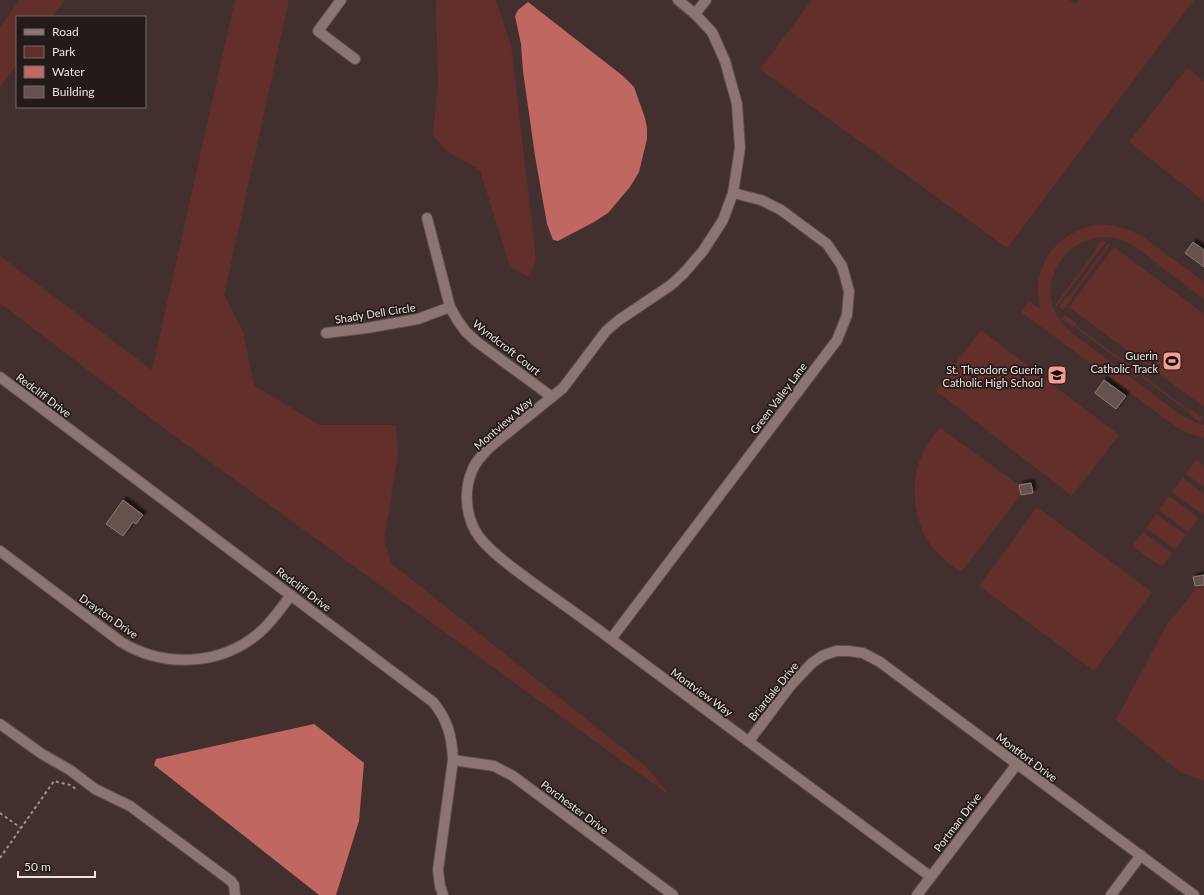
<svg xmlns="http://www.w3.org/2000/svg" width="1204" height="895" font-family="Lato,sans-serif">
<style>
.green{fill:#632f2b}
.water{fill:#bf6760}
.building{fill:#66514e;stroke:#8f7876;filter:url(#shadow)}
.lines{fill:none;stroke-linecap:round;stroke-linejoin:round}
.minor-casing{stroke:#5c4d4b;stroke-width:12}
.path{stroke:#a1918f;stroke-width:2;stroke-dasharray:3 3;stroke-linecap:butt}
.minor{stroke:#8b7471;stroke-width:10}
.labels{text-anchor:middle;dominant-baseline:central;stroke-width:3.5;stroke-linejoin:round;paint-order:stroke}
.street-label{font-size:11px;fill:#efe2e0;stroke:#231a19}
.poi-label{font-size:11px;fill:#efe2e0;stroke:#231a19;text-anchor:end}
</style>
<defs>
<filter id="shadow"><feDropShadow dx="3.5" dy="-3.5" stdDeviation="1" flood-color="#0009"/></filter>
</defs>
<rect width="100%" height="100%" fill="#43302e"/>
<g class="green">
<path d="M20 0H65L52 17H17V64L0 87V27Z"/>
<path d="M235 0H289L224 295 243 331 254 385 319 425H396L398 454 384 541 391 563 649 769 669 795 165 429 0 303V256L152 370Z"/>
<path d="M436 0H496L511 45 536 260 529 277 510 267 480 170 447 151 433 136 438 85Z"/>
<path d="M812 0H1069L1075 4 1078 0H1194L1007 248 760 69Z"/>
<path d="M1187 68 1204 81V201L1129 142Z"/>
<path d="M1100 224C1117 225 1129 229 1143 237L1204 282V299C1189 288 1175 277 1160 266 1146 255 1132 241 1114 238 1075 231 1041 269 1053 307 1057 318 1064 326 1072 333L1182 416 1197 423 1204 425V438L1185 432 1175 426 1021 312 1029 301 1040 309C1030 265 1057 231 1100 224Z"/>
<path d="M1102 239 1106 242 1098 253H1097L1057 306 1055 305 1095 252 1094 251Z"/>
<path d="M1108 244 1110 245 1071 298 1072 299 1063 310 1059 307 1067 296 1069 297Z"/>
<path d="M1114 247 1204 314V407L1069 307Z"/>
<path d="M1065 315 1076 323 1075 325 1128 364 1130 361 1142 370 1140 373 1190 411 1191 409 1203 418 1200 422 1188 413 1189 412 1139 375 1136 378 1125 369 1127 366 1074 326 1073 327 1061 319Z"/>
<path d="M981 330 1119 435 1072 496 935 390Z"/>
<path d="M940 428 1019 485 1021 495 961 572C947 563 933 551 925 536 911 508 911 471 927 445 930 439 936 433 940 428Z"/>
<path d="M1196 460 1204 466V487L1186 474Z"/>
<path d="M1183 478 1204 494V511L1202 514 1172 492Z"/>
<path d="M1169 496 1199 518 1188 532 1159 510Z"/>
<path d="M1037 507 1152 592 1094 671 979 586Z"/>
<path d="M1156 514 1186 535 1175 549 1146 528Z"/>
<path d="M1143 532 1172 553 1162 567 1132 546Z"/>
<path d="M1204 588V781L1180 772 1116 720 1166 626 1196 589Z"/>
</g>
<g class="water">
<path d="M528 2 623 76 634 87 645 118 647 128V139L639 172 630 187 608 213 594 222 558 241 553 240 547 224 535 156 523 71 521 44 515 16 518 10Z"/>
<path d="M314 724 364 763 359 821 336 895H319L154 765 156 759Z"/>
</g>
<g class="building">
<path d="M1193 242 1204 250V267L1185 253Z"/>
<path d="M1104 380 1126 396 1116 409 1095 393Z"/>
<path d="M1031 483 1033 493 1021 495 1019 485Z"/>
<path d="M123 500 143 515 136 524 133 522 123 536 106 524Z"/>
<path d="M1204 575V585L1195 586 1193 577Z"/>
</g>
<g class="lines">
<defs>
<g id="minor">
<path d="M341 0 318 31 355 59"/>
<path d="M678 0 695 14 712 32 725 61 737 104 740 148 733 193 723 220 703 251 684 273 671 285 619 320 606 331 563 388 490 447C483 454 475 462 472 471 463 492 466 520 480 538 494 555 518 572 536 585 561 603 587 621 612 640 719 719 825 798 931 877"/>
<path d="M695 14 706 0"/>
<path d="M427 218 450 307 458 321 466 332 477 342 552 397"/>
<path d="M326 333 367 328 418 319 450 307"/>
<path d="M0 377 433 702C448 720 452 737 453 760L438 870 440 886 443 895"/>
<path d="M0 551 121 642C164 668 220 666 259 633 272 622 281 608 291 595"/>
<path d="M611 639 837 340 847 315 849 291 842 266 827 244 781 210 761 200 733 193"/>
<path d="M0 724 42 754 70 770 95 789 130 806 231 881 234 885 235 895"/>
<path d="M749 741 791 685 812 663 822 656 836 651H849L863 653 880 662 1017 764 1194 895"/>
<path d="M453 760 494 766 513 776 673 895"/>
<path d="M917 895 1017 764"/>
<path d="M1111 895 1141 855"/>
</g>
</defs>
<use href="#minor" class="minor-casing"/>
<g class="path">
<path d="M0 813 21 828"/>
<path d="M0 858 54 781 70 785 76 789"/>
</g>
<use href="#minor" class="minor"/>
</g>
<defs>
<symbol id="stadium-square" viewBox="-11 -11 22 22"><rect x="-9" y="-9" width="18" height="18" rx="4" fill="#f59c93" stroke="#231a19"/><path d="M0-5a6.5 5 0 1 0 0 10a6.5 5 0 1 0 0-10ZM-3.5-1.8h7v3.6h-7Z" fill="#111"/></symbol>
<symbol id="school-square" viewBox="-11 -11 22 22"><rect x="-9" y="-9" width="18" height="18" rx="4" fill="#f59c93" stroke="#231a19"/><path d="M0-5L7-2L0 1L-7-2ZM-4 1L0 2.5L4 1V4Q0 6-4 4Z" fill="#111"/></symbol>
</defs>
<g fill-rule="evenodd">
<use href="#stadium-square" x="1161" y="350" width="22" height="22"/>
<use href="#school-square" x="1046" y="364" width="22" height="22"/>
</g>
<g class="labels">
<g class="street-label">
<text transform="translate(375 313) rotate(-9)">Shady Dell Circle</text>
<text transform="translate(507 347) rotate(38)">Wyndcroft Court</text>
<text transform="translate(44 395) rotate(37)">Redcliff Drive</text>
<text transform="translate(778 398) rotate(-53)">Green Valley Lane</text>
<text transform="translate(503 423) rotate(-41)">Montview Way</text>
<text transform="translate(304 589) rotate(37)">Redcliff Drive</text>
<text transform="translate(109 616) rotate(35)">Drayton Drive</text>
<text transform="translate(773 691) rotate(-51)">Briardale Drive</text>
<text transform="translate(702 692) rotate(36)">Montview Way</text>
<text transform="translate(1027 757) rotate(37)">Montfort Drive</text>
<text transform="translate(575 807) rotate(37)">Porchester Drive</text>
<text transform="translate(957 822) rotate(-53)">Portman Drive</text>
</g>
<g class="poi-label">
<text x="1158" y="355">Guerin<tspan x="1158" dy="13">Catholic Track</tspan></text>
<text x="1043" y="369">St. Theodore Guerin<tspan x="1043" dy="13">Catholic High School</tspan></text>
</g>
</g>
<rect x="16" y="16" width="130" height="92" fill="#231a19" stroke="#756a69"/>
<rect x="24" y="29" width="20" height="6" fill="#8b7471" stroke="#756a69"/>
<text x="52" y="36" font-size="12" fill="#efe2e0">Road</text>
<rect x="24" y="46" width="20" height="12" fill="#632f2b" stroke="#756a69"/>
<text x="52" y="56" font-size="12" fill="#efe2e0">Park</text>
<rect x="24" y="66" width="20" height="12" fill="#bf6760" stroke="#756a69"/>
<text x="52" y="76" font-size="12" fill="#efe2e0">Water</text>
<rect x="24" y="86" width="20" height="12" fill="#66514e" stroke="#756a69"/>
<text x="52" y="96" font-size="12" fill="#efe2e0">Building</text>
<path d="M18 871v6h77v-6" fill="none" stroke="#efe2e0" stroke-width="2"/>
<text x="24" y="871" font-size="12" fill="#efe2e0" stroke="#231a19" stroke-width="3" paint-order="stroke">50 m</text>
</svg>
